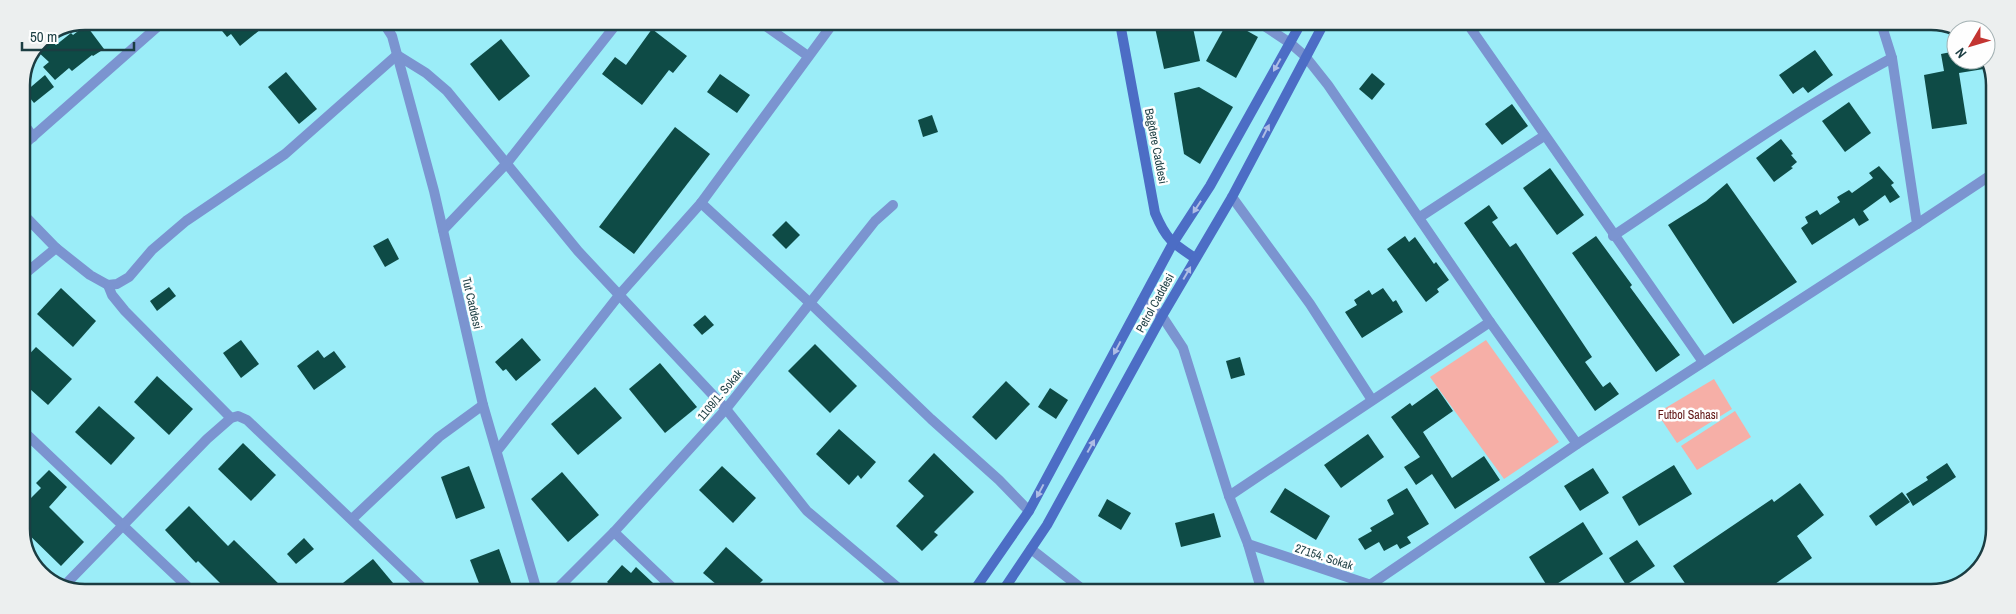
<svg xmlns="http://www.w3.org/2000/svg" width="2016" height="614" font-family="'Archivo Narrow',sans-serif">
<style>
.green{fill:#f6afa7}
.building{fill:#0e4b46}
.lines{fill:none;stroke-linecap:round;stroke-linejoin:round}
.minor{stroke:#7b94d0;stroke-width:10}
.tertiary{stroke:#7b94d0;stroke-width:10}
.secondary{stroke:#4c6dc5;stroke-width:10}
.oneway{fill:#aebde4}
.labels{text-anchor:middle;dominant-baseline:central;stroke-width:5;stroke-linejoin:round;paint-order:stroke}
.street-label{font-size:12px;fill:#1b3d42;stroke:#fefefe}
.park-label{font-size:12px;fill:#5f1413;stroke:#fefefe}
.rim{fill:none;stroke:#1b3d42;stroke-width:2.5}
</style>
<rect width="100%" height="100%" fill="#9bedf8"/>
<g class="green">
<path d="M1486 340 1559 442 1504 479 1430 377Z"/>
<path d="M1714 379 1732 409 1677 443 1657 413Z"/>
<path d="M1735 411 1751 437 1697 470 1681 446Z"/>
</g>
<g class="building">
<path d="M221 21H271L240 46 231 34 227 37 218 26 222 23Z"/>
<path d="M1154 23H1192L1200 61 1164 69Z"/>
<path d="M1227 23H1233L1258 37 1236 78 1206 61Z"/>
<path d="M86 25 104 49 93 56 92 55 72 71 69 68 55 80 43 67 49 62 37 51 47 38 56 45 71 33 73 35Z"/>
<path d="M652 29 687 56 673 73 669 70 642 105 602 74 615 57 626 65Z"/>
<path d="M501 39 530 76 499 101 470 64Z"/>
<path d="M1815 50 1833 75 1808 93 1803 87 1793 94 1779 75Z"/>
<path d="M1956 51V60H1987L1990 68 1959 73 1967 124 1932 129 1924 75 1944 71 1941 54Z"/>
<path d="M286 72 317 109 299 124 268 87Z"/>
<path d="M1372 73 1385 84 1372 100 1359 89Z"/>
<path d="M720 74 750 95 737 113 707 92Z"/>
<path d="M45 75 54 87 34 103 25 92Z"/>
<path d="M1199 87 1233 107 1200 164 1184 154 1174 93Z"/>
<path d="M1849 102 1871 133 1845 152 1822 121Z"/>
<path d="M1512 104 1528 126 1502 145 1485 124Z"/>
<path d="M932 115 938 132 923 137 918 120Z"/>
<path d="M675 127 710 154 634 254 599 227Z"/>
<path d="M1781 139 1793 154 1791 155 1797 162 1791 167 1793 168 1774 182 1756 158Z"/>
<path d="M1879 166 1894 183 1891 185 1900 197 1890 203 1885 195 1863 211 1869 220 1859 226 1854 218 1812 245 1801 228 1808 223 1805 217 1817 210 1820 215 1840 202 1837 197 1849 190 1852 193 1873 178 1869 173Z"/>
<path d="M1550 168 1584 215 1557 235 1523 188Z"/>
<path d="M1727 183 1797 282 1733 324 1668 225 1706 201Z"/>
<path d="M1489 205 1498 218 1492 222 1510 247 1516 243 1592 357 1585 362 1603 387 1610 382 1619 394 1595 411 1464 223Z"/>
<path d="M786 221 800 235 786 249 772 235Z"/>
<path d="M1405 236 1409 242 1415 237 1434 264 1436 262 1449 280 1437 289 1439 292 1426 302 1387 249Z"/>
<path d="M1596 236 1632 285 1630 287 1680 355 1656 372 1572 253Z"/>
<path d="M388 238 399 259 385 267 373 246Z"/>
<path d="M169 287 176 296 157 311 150 301Z"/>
<path d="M61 288 96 321 73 347 37 314Z"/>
<path d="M1383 288 1393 302 1396 300 1403 312 1362 338 1345 312 1357 305 1354 300 1369 290 1372 295Z"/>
<path d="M705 315 714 325 702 335 693 325Z"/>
<path d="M522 338 541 360 516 381 506 369 503 371 495 362Z"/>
<path d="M241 340 259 364 241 378 223 353Z"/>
<path d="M815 344 857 386 830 413 788 371Z"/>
<path d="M36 347 72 379 48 405 21 381V363Z"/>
<path d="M318 350 324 358 334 351 346 367 314 390 297 366Z"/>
<path d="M1240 357 1245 375 1231 379 1226 361Z"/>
<path d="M660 363 697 407 665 433 629 389Z"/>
<path d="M157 376 193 409 169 435 134 402Z"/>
<path d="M1006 381 1030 404 996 440 972 417Z"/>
<path d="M595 387 622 418 578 455 551 424Z"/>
<path d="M1050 388 1068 400 1056 419 1038 407Z"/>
<path d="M1437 388 1453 411 1423 432 1452 478 1484 456 1500 480 1455 509 1432 474 1416 485 1404 467 1420 457 1391 417 1410 403 1412 406Z"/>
<path d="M99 406 135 438 111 465 75 432Z"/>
<path d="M839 429 876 462 861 479 858 475 849 485 816 454Z"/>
<path d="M1368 434 1384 457 1341 488 1324 465Z"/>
<path d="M243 443 276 475 251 501 218 469Z"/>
<path d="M934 453 974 492 934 532 938 535 922 551 896 526 924 496 908 481Z"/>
<path d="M1947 463 1956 477 1913 506 1906 494 1928 480 1926 477Z"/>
<path d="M1674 465 1692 494 1639 526 1622 497Z"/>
<path d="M469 466 485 508 456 519 441 477Z"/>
<path d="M722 466 756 498 733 523 699 490Z"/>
<path d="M1593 468 1609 493 1580 511 1564 486Z"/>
<path d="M49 470 67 487 49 507 84 542 61 566 21 527V508L41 488 36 483Z"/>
<path d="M562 472 599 515 568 542 531 499Z"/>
<path d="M1800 483 1824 515 1797 536 1812 558 1762 593 1691 592 1673 566 1772 499 1774 502Z"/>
<path d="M1285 488 1330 516 1316 540 1270 512Z"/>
<path d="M1407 488 1429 524 1407 537 1411 543 1400 549 1397 544 1384 551 1379 542 1365 550 1358 539 1372 531 1370 528 1394 514 1387 500Z"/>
<path d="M1902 492 1910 502 1876 526 1869 516Z"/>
<path d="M1107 499 1131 513 1121 530 1098 516Z"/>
<path d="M189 506 228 546 234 540 286 591H228L198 561 196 563 165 530Z"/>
<path d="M1214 513 1221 537 1181 547 1175 523Z"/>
<path d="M1583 522 1603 554 1549 589 1529 557Z"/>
<path d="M304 538 314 549 296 564 287 554Z"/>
<path d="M1637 540 1655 566 1626 585 1609 558Z"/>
<path d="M726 547 763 580 752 591H724L703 573Z"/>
<path d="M499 549 514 591H482L470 560Z"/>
<path d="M373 559 393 583 383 591H349L343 583Z"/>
<path d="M622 565 631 573 636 567 653 583 646 591H618L607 582Z"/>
</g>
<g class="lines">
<g class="minor">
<path d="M760 22 808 56"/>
<path d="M1260 23 1290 43 1305 56 1328 85 1490 322 1577 444"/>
<path d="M1467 23 1703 362"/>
<path d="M21 120 33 137"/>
<path d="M21 147 164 21"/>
<path d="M1232 197 1310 304 1372 400"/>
<path d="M701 203 810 303 931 419 999 480 1029 511"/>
<path d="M21 212 56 248 90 275 108 285 117 284 129 277 152 250 186 221 285 154 397 55 426 73 447 91 578 251 726 409 807 511 902 591"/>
<path d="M1420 217 1544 136"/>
<path d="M1917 224 1994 173"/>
<path d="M443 230 507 163 618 22"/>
<path d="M1613 236C1705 175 1795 110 1892 58"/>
<path d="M21 277 56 248"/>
<path d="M108 285 112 295 125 311 231 418"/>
<path d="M1142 301 1162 316 1183 348 1229 496 1248 544 1262 592"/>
<path d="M21 429 192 591"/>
<path d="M497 451 620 294 701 203 834 22"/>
<path d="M1229 496 1490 322"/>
<path d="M352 519 439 437 483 405"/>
<path d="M614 532 676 591"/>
<path d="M1248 544 1392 592"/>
<path d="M1031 549 1086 592"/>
<path d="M1370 585 1577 444 1917 224 1892 58 1881 23"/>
<path d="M63 587 207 439 231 418 238 416 247 420 426 591"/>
<path d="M555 591 614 532 726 409 875 221 893 205"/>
</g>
<path class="tertiary" d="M383 22 392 36 434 191 483 405 537 591"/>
<g class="secondary">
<path d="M1120 23 1155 213C1166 239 1172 243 1195 258"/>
<path d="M973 592 1029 511 1173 243 1210 186 1301 23"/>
<path d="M1002 592 1047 525 1162 316 1232 197 1324 23"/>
</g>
</g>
<defs><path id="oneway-solid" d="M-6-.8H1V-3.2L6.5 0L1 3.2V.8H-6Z" transform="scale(1.25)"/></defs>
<g class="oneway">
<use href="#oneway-solid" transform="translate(1277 65) rotate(119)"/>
<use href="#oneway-solid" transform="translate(1266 131) rotate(-63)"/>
<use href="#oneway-solid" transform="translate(1197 207) rotate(123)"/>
<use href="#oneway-solid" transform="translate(1187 273) rotate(-60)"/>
<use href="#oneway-solid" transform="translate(1117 348) rotate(118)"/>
<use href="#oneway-solid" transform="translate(1091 446) rotate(-61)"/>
<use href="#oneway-solid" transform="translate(1040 491) rotate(118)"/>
</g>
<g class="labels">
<g class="street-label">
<text transform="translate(1156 146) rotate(79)">Bağdere Caddesi</text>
<text transform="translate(472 303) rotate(77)">Tut Caddesi</text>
<text transform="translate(1155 303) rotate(-61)">Petrol Caddesi</text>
<text transform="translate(720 395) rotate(-50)">1109/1. Sokak</text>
<text transform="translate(1324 557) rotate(18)">27154. Sokak</text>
</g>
<g class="park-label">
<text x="1688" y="415">Futbol Sahası</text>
</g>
</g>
<path d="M0 0H2016V614H0ZM85 30H1931A55 55 0 0 1 1986 85V529A55 55 0 0 1 1931 584H85A55 55 0 0 1 30 529V85A55 55 0 0 1 85 30Z" fill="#ecefef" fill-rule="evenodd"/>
<path class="rim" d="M85 30H1931A55 55 0 0 1 1986 85V529A55 55 0 0 1 1931 584H85A55 55 0 0 1 30 529V85A55 55 0 0 1 85 30Z"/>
<g transform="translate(1971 45) rotate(232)"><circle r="24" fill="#fefefe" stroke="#a3b1b3"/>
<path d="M0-4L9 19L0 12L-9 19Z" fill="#c33431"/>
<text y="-8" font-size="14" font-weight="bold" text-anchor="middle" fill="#1b3d42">N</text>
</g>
<path d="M22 42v8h112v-8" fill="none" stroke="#1b3d42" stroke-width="2.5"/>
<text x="30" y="42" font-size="15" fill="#1b3d42" stroke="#fefefe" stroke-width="4" paint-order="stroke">50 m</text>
</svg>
